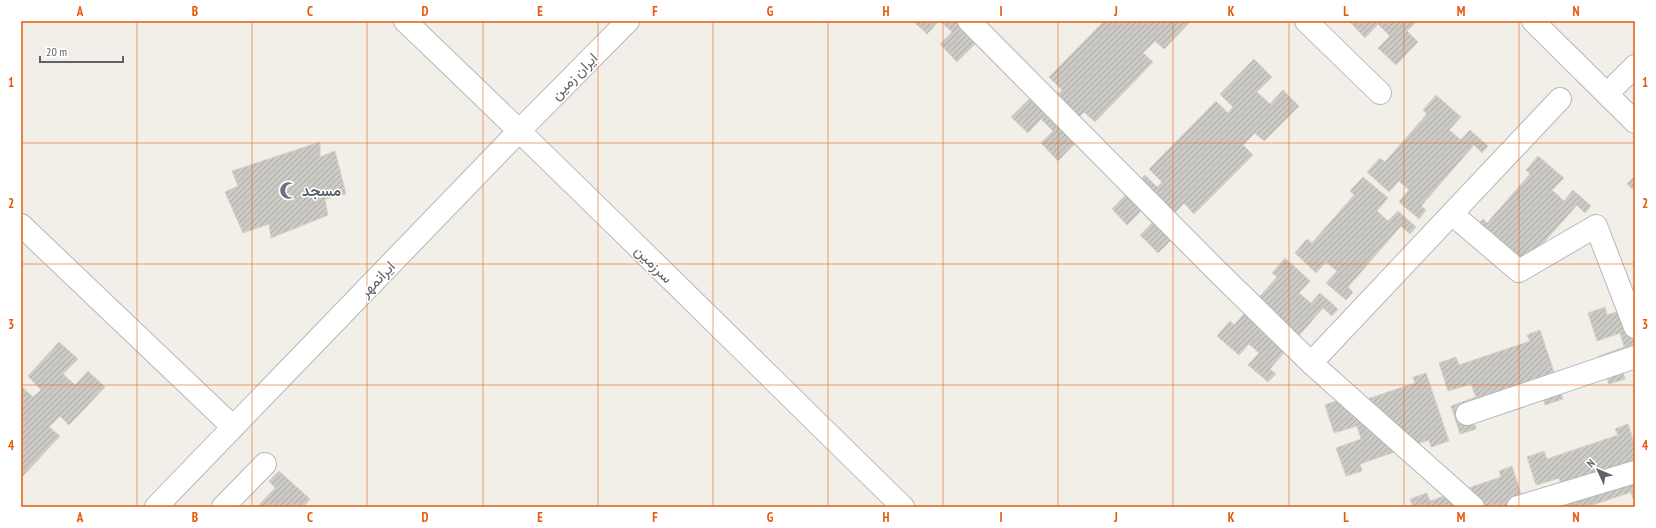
<svg xmlns="http://www.w3.org/2000/svg" width="1656" height="528" font-family="'PT Sans Narrow',Vazirmatn,sans-serif">
<style>
.building{fill:url(#building-hatch);stroke:#d6d1c6}
.lines{fill:none;stroke-linecap:round;stroke-linejoin:round}
.minor-casing{stroke:#b5b8bc;stroke-width:24}
.minor{stroke:#fff;stroke-width:22}
.grid{fill:none;stroke:#e8590c;stroke-width:1;stroke-opacity:0.55}
.labels{text-anchor:middle;dominant-baseline:central;stroke-width:3;stroke-linejoin:round;paint-order:stroke}
.street-label{font-size:15px;fill:#5f6368;stroke:#fff}
.worship-label{font-size:15px;font-weight:bold;fill:#5b616d;stroke:#fff;text-anchor:start}
.neatline{fill:none;stroke:#e8590c;stroke-width:1.5}
.grid-label{font-size:13px;text-anchor:middle;font-weight:bold;fill:#e8590c}
</style>
<defs>
<pattern id="building-hatch" width="6" height="6" patternUnits="userSpaceOnUse"><rect width="6" height="6" fill="#cccac5"/><path d="M-1 1l2-2M0 6l6-6M5 7l2-2" fill="none" stroke="#a9a8a4"/></pattern>
</defs>
<rect width="100%" height="100%" fill="#f1efe8"/>
<g class="building">
<path d="M913 21H939L927 34Z"/>
<path d="M940 21H975L980 39 957 62 940 44 952 32Z"/>
<path d="M1104 21H1191L1164 49 1155 41 1143 53 1153 62 1095 122 1084 112 1070 126 1081 137 1058 161 1041 143 1053 131 1041 119 1028 133 1011 117 1045 83 1057 95 1062 90 1049 77Z"/>
<path d="M1349 21H1417L1407 31 1418 42 1396 65 1378 48 1390 36 1378 24 1365 38Z"/>
<path d="M1254 59 1272 77 1257 92 1270 104 1283 90 1299 106 1264 141 1255 133 1243 145 1253 155 1194 214 1184 203 1170 218 1181 230 1158 253 1140 235 1152 223 1141 211 1127 225 1112 209 1145 175 1157 187 1162 182 1149 169 1216 101 1228 113 1233 107 1220 94Z"/>
<path d="M1436 95 1461 117 1449 130 1461 140 1470 130 1488 146 1482 153 1474 145 1421 206 1426 210 1419 219 1399 202 1409 190 1399 181 1389 192 1367 172 1380 158 1385 162 1427 114 1423 110Z"/>
<path d="M320 142V157L335 151 346 194 325 199 328 215 271 238 269 224 243 233 225 192 238 186 232 171Z"/>
<path d="M1538 156 1564 178 1552 190 1564 201 1573 190 1591 206 1585 213 1577 205 1523 266 1501 262 1512 250 1501 241 1492 252 1470 233 1483 219 1487 223 1530 174 1526 170Z"/>
<path d="M1635 176V191L1627 184Z"/>
<path d="M1363 177 1388 198 1377 211 1388 221 1398 211 1416 227 1410 234 1401 226 1348 287 1353 292 1346 300 1326 283 1337 271 1326 262 1316 273 1295 253 1307 239 1312 243 1354 195 1350 191Z"/>
<path d="M1285 258 1310 281 1299 293 1311 303 1320 293 1338 309 1332 316 1323 308 1270 369 1276 374 1268 382 1248 365 1259 353 1249 344 1239 355 1217 336 1230 321 1234 325 1277 277 1272 273Z"/>
<path d="M1635 306V368L1623 372 1625 379 1609 384 1599 356 1624 347 1620 333 1597 341 1588 313 1605 307 1607 315Z"/>
<path d="M1540 330 1563 399 1545 405 1543 398 1474 422 1476 429 1460 434 1451 406 1476 397 1471 384 1448 391 1439 363 1456 357 1459 365 1530 341 1527 335Z"/>
<path d="M59 342 78 359 63 374 75 385 88 371 105 387 69 425 60 416 49 427 60 436 21 478V386L33 397 41 390 28 376Z"/>
<path d="M1426 373 1449 441 1431 447 1429 440 1360 464 1362 471 1346 476 1336 448 1361 439 1357 426 1334 433 1325 405 1341 399 1344 407 1415 383 1413 377Z"/>
<path d="M1628 424 1635 445V498L1633 499 1631 492 1587 507H1541L1563 491 1559 478 1536 485 1527 457 1544 451 1547 459 1618 435 1615 429Z"/>
<path d="M1512 466 1525 507H1413L1410 499 1427 493 1430 501 1501 477 1499 471Z"/>
<path d="M279 471 310 499 303 507H257L275 488 269 481Z"/>
</g>
<g class="lines">
<defs>
<g id="minor">
<path d="M405 21C573 181 737 345 903 507"/>
<path d="M969 21 1216 270 1311 363 1473 507"/>
<path d="M1306 21 1380 93"/>
<path d="M1533 21 1635 122"/>
<path d="M1607 94 1635 66"/>
<path d="M1452 214 1519 271 1596 226 1635 327"/>
<path d="M21 225 233 427"/>
<path d="M1311 363 1560 99"/>
<path d="M1467 414 1635 357"/>
<path d="M156 507 520 130 628 21"/>
<path d="M223 507 265 464"/>
<path d="M1518 507 1635 472"/>
</g>
</defs>
<use href="#minor" class="minor-casing"/>
<use href="#minor" class="minor"/>
</g>
<path class="grid" d="M137 21V507M252 21V507M367 21V507M483 21V507M598 21V507M713 21V507M828 21V507M943 21V507M1058 21V507M1173 21V507M1289 21V507M1404 21V507M1519 21V507M21 143H1635M21 264H1635M21 385H1635"/>
<defs>
<symbol id="mosque-bare" viewBox="-9 -9 18 18"><path d="M3.5-4.9A6 6 0 1 0 3.5 4.9A5 5 0 1 1 3.5-4.9Z" fill="#6b7280" stroke="#fff" stroke-width="2.5" paint-order="stroke"/></symbol>
</defs>
<g fill-rule="evenodd">
<use href="#mosque-bare" x="276" y="178" width="25" height="25"/>
</g>
<g class="labels">
<g class="street-label">
<text transform="translate(574 76) rotate(-45)">ایران زمین</text>
<text transform="translate(654 264) rotate(45)">سرزمین</text>
<text transform="translate(377 279) rotate(-46)">ایرانمهر</text>
</g>
<g class="worship-label">
<text x="302" y="190">مسجد</text>
</g>
</g>
<rect width="1656" height="528" fill="none" stroke="#ffffff" stroke-width="44"/>
<g transform="translate(1598 470) rotate(314)" stroke="#ffffff" stroke-width="3" paint-order="stroke">
<path d="M0-3L7 15L0 10L-7 15Z" fill="#5f6368"/>
<text y="-6" font-size="11" font-weight="bold" text-anchor="middle" fill="#5f6368">N</text>
</g>
<path d="M40 56v6h83v-6" fill="none" stroke="#5f6368" stroke-width="2"/>
<text x="46" y="56" font-size="12" fill="#5f6368" stroke="#ffffff" stroke-width="3" paint-order="stroke">20 m</text>
<rect x="22" y="22" width="1612" height="484" class="neatline"/>
<g class="grid-label">
<text x="80" y="16">A</text>
<text x="195" y="16">B</text>
<text x="310" y="16">C</text>
<text x="425" y="16">D</text>
<text x="540" y="16">E</text>
<text x="655" y="16">F</text>
<text x="770" y="16">G</text>
<text x="886" y="16">H</text>
<text x="1001" y="16">I</text>
<text x="1116" y="16">J</text>
<text x="1231" y="16">K</text>
<text x="1346" y="16">L</text>
<text x="1461" y="16">M</text>
<text x="1576" y="16">N</text>
<text x="11" y="87">1</text>
<text x="1645" y="87">1</text>
<text x="11" y="208">2</text>
<text x="1645" y="208">2</text>
<text x="11" y="329">3</text>
<text x="1645" y="329">3</text>
<text x="11" y="450">4</text>
<text x="1645" y="450">4</text>
<text x="80" y="522">A</text>
<text x="195" y="522">B</text>
<text x="310" y="522">C</text>
<text x="425" y="522">D</text>
<text x="540" y="522">E</text>
<text x="655" y="522">F</text>
<text x="770" y="522">G</text>
<text x="886" y="522">H</text>
<text x="1001" y="522">I</text>
<text x="1116" y="522">J</text>
<text x="1231" y="522">K</text>
<text x="1346" y="522">L</text>
<text x="1461" y="522">M</text>
<text x="1576" y="522">N</text>
</g>
</svg>
